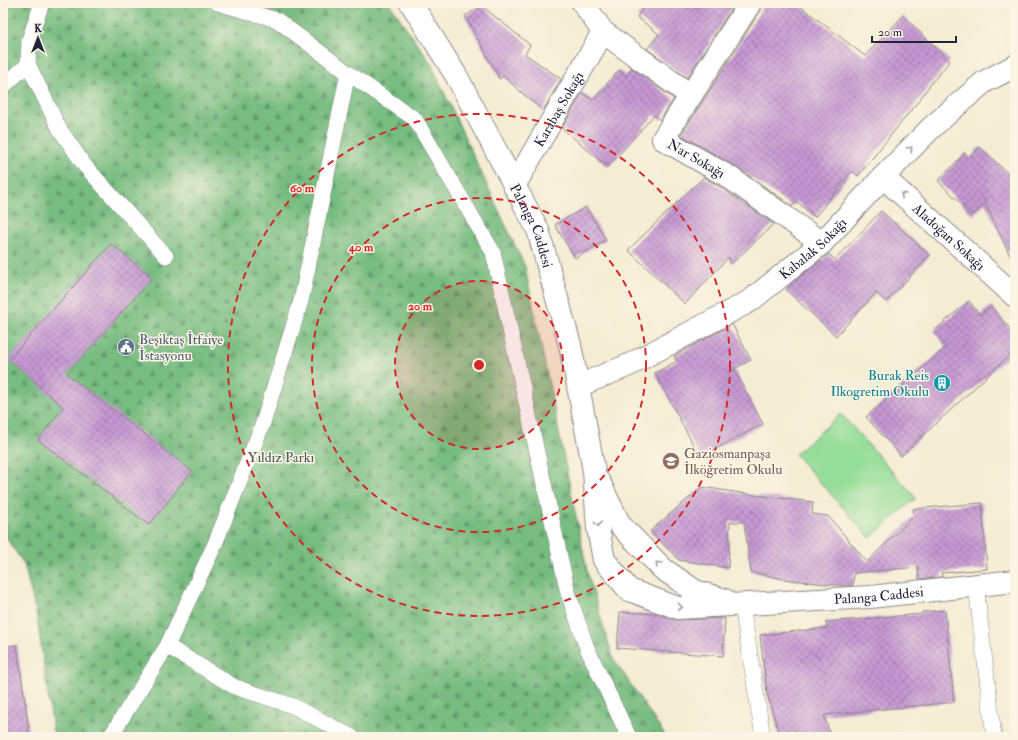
<svg xmlns="http://www.w3.org/2000/svg" width="1018" height="740" font-family="'IM FELL Double Pica',serif">
<style>
.forest{fill:url(#forest-firs);stroke:#4c6f5e}
.pitch{fill:#94dd98;stroke:#5b806a}
.building{fill:url(#building-cross-hatch)}
.lines{fill:none;stroke-linecap:round;stroke-linejoin:round}
.service-casing{stroke:#8b8787;stroke-width:16}
.minor-casing{stroke:#8b8787;stroke-width:24}
.secondary-casing{stroke:#8b8787;stroke-width:24}
.service{stroke:#fff;stroke-width:15}
.minor{stroke:#fff;stroke-width:22}
.secondary{stroke:#fff;stroke-width:22}
.oneway{stroke:#9c9ca7}
.ring{fill:none;stroke:#d62828;stroke-width:2;stroke-dasharray:7 5}
.labels{text-anchor:middle;dominant-baseline:central;stroke-width:3;stroke-linejoin:round;paint-order:stroke}
.street-label{font-size:14px;fill:#22223b;stroke:#fcf5e5}
.service-label{font-size:14px;fill:#4e5e75;stroke:#fcf5e5;text-anchor:start}
.culture-label{font-size:14px;fill:#0d838f;stroke:#fcf5e5;text-anchor:end}
.education-label{font-size:14px;fill:#785e54;stroke:#fcf5e5;text-anchor:start}
.park-label{font-size:14px;fill:#445a57;stroke:#fcf5e5}
.centre{fill:#d62828;stroke:#fcf5e5;stroke-width:2}
.ring-label{font-size:12px;text-anchor:middle;font-weight:bold;fill:#d62828;stroke:#fcf5e5;stroke-width:3;stroke-linejoin:round;paint-order:stroke}
</style>
<defs>
<pattern id="forest-firs" width="22" height="20" patternUnits="userSpaceOnUse"><rect width="22" height="20" fill="#77bc80"/><path d="M5 1l3.5 6h-7zM16 11l3.5 6h-7z" fill="#61986a"/></pattern>
<pattern id="building-cross-hatch" width="8" height="8" patternUnits="userSpaceOnUse"><rect width="8" height="8" fill="#c699d3"/><path d="M0 0l8 8M0 8l8-8" fill="none" stroke="#a07cac"/></pattern>
</defs>
<rect width="100%" height="100%" fill="#fcf5e5"/>
<filter id="ink" filterUnits="userSpaceOnUse"><feTurbulence type="fractalNoise" baseFrequency=".025" numOctaves="2"/><feDisplacementMap in="SourceGraphic" scale="8" xChannelSelector="R" yChannelSelector="G"/><feConvolveMatrix kernelMatrix="1 2 1 2 8 2 1 2 1" color-interpolation-filters="sRGB"/></filter>
<filter id="wash" filterUnits="userSpaceOnUse"><feTurbulence type="fractalNoise" baseFrequency=".012" numOctaves="4" result="noise"/><feDisplacementMap in="SourceGraphic" scale="16" xChannelSelector="R" yChannelSelector="G"/><feGaussianBlur stdDeviation="0.9" result="paint"/><feColorMatrix in="noise" values="0 0 0 0 0 0 0 0 0 0 0 0 0 0 0 0 0 1.4 0 .05"/><feComposite in="paint" operator="in"/></filter>
<g filter="url(#wash)">
<rect width="100%" height="100%" fill="#f4ecd3"/>
<path class="forest" d="M3 3H389L430 62 525 267 588 575 613 658 666 737H54L37 617 24 564 3 533Z"/>
<path class="pitch" d="M841 414 916 498 870 538 795 454Z"/>
<g id="blocks">
<g class="building">
<path d="M647 3H735L687 78 647 49 659 34 637 17Z"/>
<path d="M762 3H796L865 56 903 16 950 61 932 82 920 99 858 176 852 171 815 217 797 202 792 206 735 166 681 135 761 10Z"/>
<path d="M482 6 530 45 525 54 561 79 543 111 503 76 500 79 465 16Z"/>
<path d="M632 68 674 99 660 120 654 115 608 167 562 128 582 93 593 100 619 70 626 76Z"/>
<path d="M980 147 1015 180V266L985 203 973 215 938 181 965 153 970 158Z"/>
<path d="M704 177 722 188 774 224 731 264 729 257 685 304 628 250Z"/>
<path d="M586 207 606 240 575 258 555 225Z"/>
<path d="M881 211 930 255 886 302 876 293 836 336 786 290 792 283 829 254 835 260Z"/>
<path d="M111 244 152 278 67 374 192 471 149 525 38 440 63 407 9 359Z"/>
<path d="M969 301 980 315 991 306 1015 335V350L901 456 866 417 946 347 934 331Z"/>
<path d="M732 324 751 360 734 369 763 424 700 457 655 373 677 361 674 356Z"/>
<path d="M702 487 753 495 813 502 812 514 828 516 867 562 914 516 913 509 982 503 987 569 941 573 942 577 919 579 918 567 854 573 853 585 843 586 784 579 751 572 744 522H730L728 568 679 560 650 531Z"/>
<path d="M945 610 954 702 824 715 831 737H780L767 693 760 635 827 628 826 622 922 614V612Z"/>
<path d="M620 612 658 614 674 620H678L725 618 723 656 617 648Z"/>
<path d="M17 645 30 737H3V646Z"/>
</g>
</g>
</g>
<g filter="url(#ink)">
<use href="#blocks" fill-opacity="0" stroke="#8b8787" stroke-width="1"/>
<g class="lines">
<defs>
<g id="service">
<path d="M28 64 59 128 85 166 166 256"/>
<path d="M348 73 415 119 493 252 568 593 587 648 629 737"/>
<path d="M3 87 28 64 29 40 42 3"/>
<path d="M976 586 994 737"/>
<path d="M742 605 763 737"/>
<path d="M167 646 235 687 293 706 352 737"/>
<path d="M110 737 167 646 215 544 263 423 301 301 348 73 277 20 218 3"/>
</g>
<g id="minor">
<path d="M583 3 603 32 690 95"/>
<path id="s1" d="M750 3 663 139 729 177 822 243"/>
<path id="s2" d="M883 177 1015 296"/>
<path id="s3" d="M514 186 603 32"/>
<path id="s4" d="M578 386 629 365 750 301 822 243 883 177 932 127 984 82 1015 66"/>
</g>
<g id="secondary">
<path id="s5" d="M411 3 457 77 538 230 570 345 578 386 594 471 598 528 604 560 629 590 678 608 870 597 1015 581"/>
<path d="M599 482 620 525 663 569 695 591 725 600"/>
</g>
</defs>
<use href="#service" class="service-casing"/>
<use href="#minor" class="minor-casing"/>
<use href="#secondary" class="secondary-casing"/>
<use href="#service" class="service"/>
<use href="#minor" class="minor"/>
<use href="#secondary" class="secondary"/>
</g>
<defs><path id="oneway-chevron" d="M-2-3.5L2.5 0L-2 3.5" fill="none" stroke-width="1.6" stroke-linecap="round" stroke-linejoin="round"/></defs>
<g class="oneway">
<use href="#oneway-chevron" transform="translate(910 149) rotate(-46)"/>
<use href="#oneway-chevron" transform="translate(903 195) rotate(-138)"/>
<use href="#oneway-chevron" transform="translate(598 524) rotate(84)"/>
<use href="#oneway-chevron" transform="translate(658 564) rotate(-133)"/>
<use href="#oneway-chevron" transform="translate(680 607) rotate(6)"/>
</g>
</g>
<circle cx="479" cy="365" r="84" fill="#d62828" fill-opacity=".12"/>
<g class="ring">
<circle cx="479" cy="365" r="84"/>
<circle cx="479" cy="365" r="167"/>
<circle cx="479" cy="365" r="251"/>
</g>
<defs>
<symbol id="civic-disc" viewBox="-11 -11 22 22"><circle r="9.5" fill="#5c6f8a" stroke="#fcf5e5"/><path d="M-.6-6.5H3V-4.5H.6V-3L4-1V1h2V6H-6V1h2V-1L-.6-3ZM-1.2 2.5V6h2.4V2.5Z" fill="#fff"/></symbol>
<symbol id="building-disc" viewBox="-11 -11 22 22"><circle r="9.5" fill="#0f9aa8" stroke="#fcf5e5"/><path d="M-4-6H4V6H1V3H-1V6H-4ZM-2.5-4.3h1.7v1.8h-1.7ZM.8-4.3h1.7v1.8H.8ZM-2.5-1h1.7V.8h-1.7ZM.8-1h1.7V.8H.8Z" fill="#fff"/></symbol>
<symbol id="school-disc" viewBox="-11 -11 22 22"><circle r="9.5" fill="#8d6e63" stroke="#fcf5e5"/><path d="M0-5L7-2L0 1L-7-2ZM-4 1L0 2.5L4 1V4Q0 6-4 4Z" fill="#fff"/></symbol>
</defs>
<g fill-rule="evenodd">
<use href="#civic-disc" x="116" y="337" width="20" height="20"/>
<use href="#building-disc" x="932" y="373" width="20" height="20"/>
<use href="#school-disc" x="661" y="451" width="20" height="20"/>
</g>
<g class="labels">
<g class="street-label">
<text stroke="none"><textPath href="#s3" startOffset="89">Karabaş Sokağı</textPath></text>
<text stroke="none"><textPath href="#s1" startOffset="200">Nar Sokağı</textPath></text>
<text stroke="none"><textPath href="#s5" startOffset="254">Palanga Caddesi</textPath></text>
<text stroke="none"><textPath href="#s2" startOffset="89">Aladoğan Sokağı</textPath></text>
<text stroke="none"><textPath href="#s4" startOffset="274">Kabalak Sokağı</textPath></text>
<text stroke="none"><textPath href="#s5" startOffset="890">Palanga Caddesi</textPath></text>
</g>
<g class="service-label">
<text x="139" y="339">Beşiktaş İtfaiye<tspan x="139" dy="16">İstasyonu</tspan></text>
</g>
<g class="culture-label">
<text x="929" y="375">Burak Reis<tspan x="929" dy="16">Ilkogretim Okulu</tspan></text>
</g>
<g class="education-label">
<text x="684" y="453">Gaziosmanpaşa<tspan x="684" dy="16">İlköğretim Okulu</tspan></text>
</g>
<g class="park-label">
<text x="281" y="457">Yıldız Parkı</text>
</g>
</g>
<circle cx="479" cy="365" r="6" class="centre"/>
<g class="ring-label">
<text x="302" y="192">60 m</text>
<text x="361" y="251">40 m</text>
<text x="420" y="310">20 m</text>
</g>
<rect width="1018" height="740" fill="none" stroke="#fcf5e5" stroke-width="16"/>
<g transform="translate(38 38)" stroke="#fcf5e5" stroke-width="3" paint-order="stroke">
<path d="M0-3L7 15L0 10L-7 15Z" fill="#22223b"/>
<text y="-6" font-size="11" font-weight="bold" text-anchor="middle" fill="#22223b">K</text>
</g>
<path d="M872 36v6h84v-6" fill="none" stroke="#22223b" stroke-width="2"/>
<text x="878" y="36" font-size="12" fill="#22223b" stroke="#fcf5e5" stroke-width="3" paint-order="stroke">20 m</text>
</svg>
